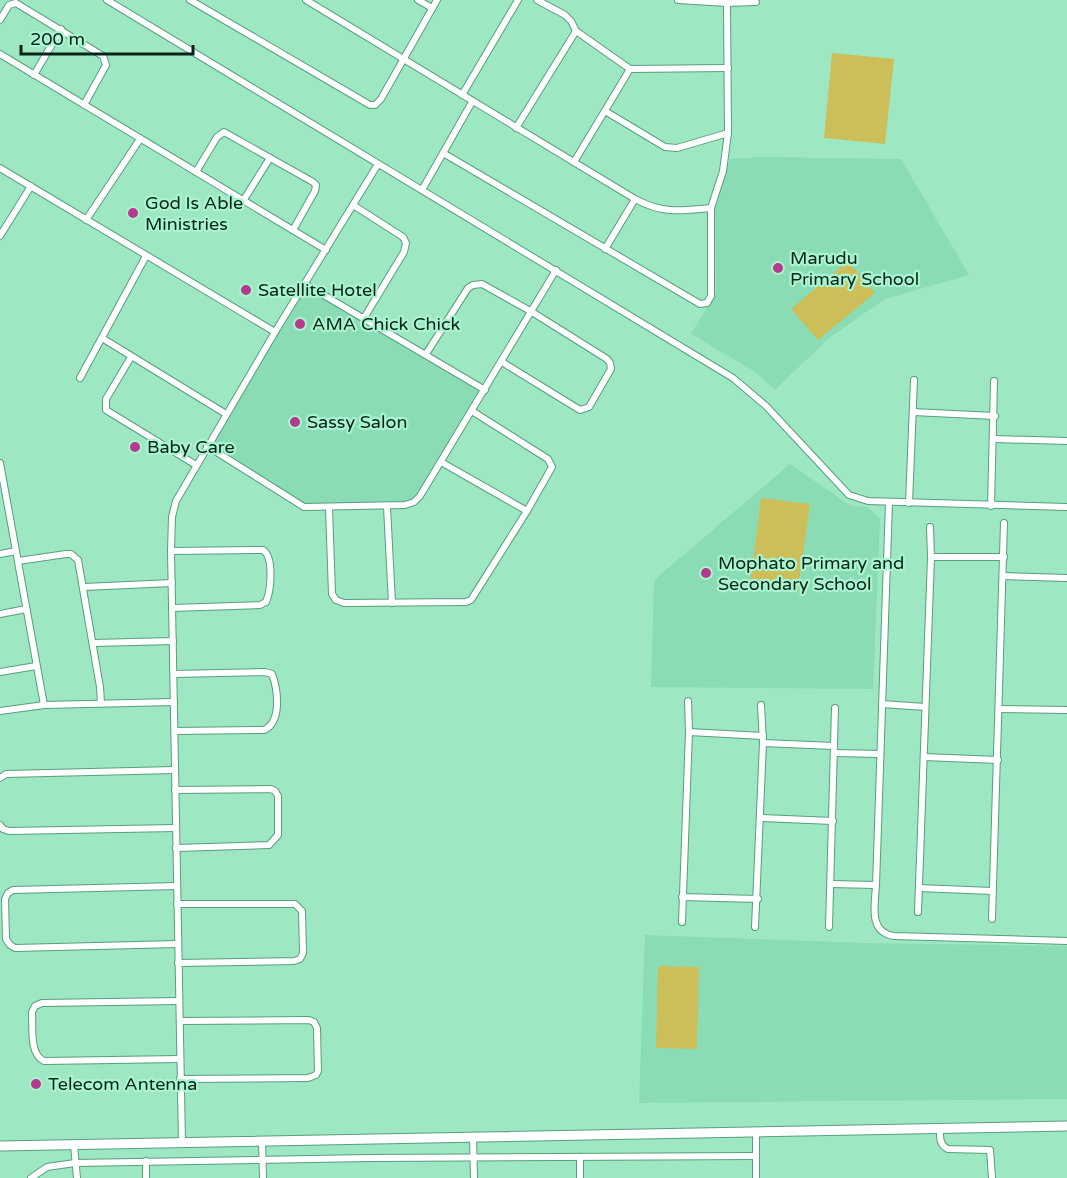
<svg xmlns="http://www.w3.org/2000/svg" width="1067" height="1178" font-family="'Varela Round',sans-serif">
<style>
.built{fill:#8adcb5}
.green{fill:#ccbf5a}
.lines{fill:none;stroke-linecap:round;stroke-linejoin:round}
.street-casing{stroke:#579f7d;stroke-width:8}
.secondary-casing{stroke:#579f7d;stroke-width:11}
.street{stroke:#fff;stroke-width:6}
.secondary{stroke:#fff;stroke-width:9}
.poi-dot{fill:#b33a8e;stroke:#aaf4cf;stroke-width:2}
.labels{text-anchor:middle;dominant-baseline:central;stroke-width:4.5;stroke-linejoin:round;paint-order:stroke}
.poi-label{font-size:18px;fill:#062518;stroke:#aaf4cf;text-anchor:start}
</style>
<rect width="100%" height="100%" fill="#9de7c2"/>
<g class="built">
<path d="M762 157 901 159 969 275 885 299 829 338 775 390 754 371 691 334 716 292 715 205 730 159Z"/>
<path d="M305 284 485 390 414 502 304 507 207 446Z"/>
<path d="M790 464 851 506 868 507 880 519 873 689 651 687 654 580Z"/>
<path d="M645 935 866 943 1067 946V1099L639 1103Z"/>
</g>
<g class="green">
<path d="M832 53 894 59 885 144 824 138Z"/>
<path d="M848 261 875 293 818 340 791 309Z"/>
<path d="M761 498 810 504 798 591 750 584Z"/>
<path d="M658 966 699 967 697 1049 656 1048Z"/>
</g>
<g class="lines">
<defs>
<g id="street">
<path d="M107 0 733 378 766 406 849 495 868 501 1067 507"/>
<path d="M190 0 370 105H375L381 99 437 0"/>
<path d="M306 0 635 199C663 214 681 211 711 208L723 171 728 133 727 3"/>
<path d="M418 0 432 8"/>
<path d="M537 0 565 15 571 21 576 31 630 69 728 68"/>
<path d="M678 0 727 3 756 2"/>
<path d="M0 20 9 5 16 3 103 56 106 65 84 105"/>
<path d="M0 54 326 250"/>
<path d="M34 75 61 29"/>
<path d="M462 95 518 0"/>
<path d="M605 111 665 147 677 148 728 133"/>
<path d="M516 128 576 31"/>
<path d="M443 153 700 304 707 303 711 296V208"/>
<path d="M574 162 630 69"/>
<path d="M0 168 275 332"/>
<path d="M196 172 217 137 224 132 313 182 316 185 315 191 293 230"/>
<path d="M422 190 472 102"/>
<path d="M243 201 270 158"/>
<path d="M353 205 403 237 406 243 404 252 364 318"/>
<path d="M86 220 140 139"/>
<path d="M0 236 31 186"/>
<path d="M605 249 635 199"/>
<path d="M305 284 485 390"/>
<path d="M102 338 226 414"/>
<path d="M426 354 468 288 473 285 482 284 532 312 607 359 610 363 611 369 589 407 580 410 502 362"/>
<path d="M131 357 106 399V410L196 465"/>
<path d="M80 378 146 256"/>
<path d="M913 412 995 416"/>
<path d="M994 439 1067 441"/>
<path d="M207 446 304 507 405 505 414 502 420 496 556 270"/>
<path d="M441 462 527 511"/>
<path d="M0 463 44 705"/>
<path d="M889 502 876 885C875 905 868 932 894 936L1067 941"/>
<path d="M909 503 914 380"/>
<path d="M991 506 994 381"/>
<path d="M387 507 392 603"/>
<path d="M329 508 332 594 336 600 344 603 466 602 471 600 527 511 552 467 548 459 472 411"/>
<path d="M171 551 263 550C274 557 271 590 266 602L260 605 172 608"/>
<path d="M0 554 16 551"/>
<path d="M931 557H1004"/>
<path d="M18 561 66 554H71L78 560 100 687 101 703"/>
<path d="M1003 576 1067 578"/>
<path d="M84 587 172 583"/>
<path d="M0 614 26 609"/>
<path d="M93 643 173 641"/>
<path d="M0 672 36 666"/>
<path d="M174 674 265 672 272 674C278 690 282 722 264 730L175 731"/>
<path d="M882 704 925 707"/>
<path d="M999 709 1067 710"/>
<path d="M0 711 44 705 174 702"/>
<path d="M689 732 763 736"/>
<path d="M763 743 834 746"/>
<path d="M834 753 880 754"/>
<path d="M924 757 998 760"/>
<path d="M0 778 6 774 175 770"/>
<path d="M175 790 271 789 275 791 278 796V835L269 845 176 848"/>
<path d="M761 818 833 821"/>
<path d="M0 825 3 829 9 831 176 828"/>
<path d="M831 884 876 885"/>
<path d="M177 886 13 890 8 893 5 899 6 939 10 945 15 948 178 944"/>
<path d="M919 888 992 891"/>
<path d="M682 897 758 899"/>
<path d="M177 904H295L302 911 303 953 300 959 294 961 178 963"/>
<path d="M918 912 931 557 930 527"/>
<path d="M992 919 1004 523"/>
<path d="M682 922 689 732 688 701"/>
<path d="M755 927 763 743 761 705"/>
<path d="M829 927 835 708"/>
<path d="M179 1001 42 1003 35 1006 32 1012C33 1027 29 1054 44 1061L180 1059"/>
<path d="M180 1021 309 1020 314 1022 317 1028 318 1071 316 1075 308 1078 180 1079"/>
<path d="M940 1128C940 1137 939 1145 948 1149L990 1150 992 1178"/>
<path d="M756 1132V1178"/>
<path d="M473 1137 474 1178"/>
<path d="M262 1141 263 1178"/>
<path d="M182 1143 171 551 172 517 176 501 275 332 378 164"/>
<path d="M74 1145 77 1178"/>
<path d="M580 1158V1178"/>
<path d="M146 1161V1178"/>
<path d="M31 1178 47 1167 75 1163 369 1158 756 1156"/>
</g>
<path id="secondary" d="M0 1146 1067 1126"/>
</defs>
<use href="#street" class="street-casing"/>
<use href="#secondary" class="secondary-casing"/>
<use href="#street" class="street"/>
<use href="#secondary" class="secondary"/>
</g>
<g class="poi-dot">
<circle cx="133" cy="213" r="6"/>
<circle cx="778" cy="268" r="6"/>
<circle cx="246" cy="290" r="6"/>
<circle cx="300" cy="324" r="6"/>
<circle cx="295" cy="422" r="6"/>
<circle cx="135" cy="447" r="6"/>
<circle cx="706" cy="573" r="6"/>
<circle cx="36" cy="1084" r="6"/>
</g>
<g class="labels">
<g class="poi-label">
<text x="145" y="203">God Is Able<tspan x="145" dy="21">Ministries</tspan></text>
<text x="790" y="258">Marudu<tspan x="790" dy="21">Primary School</tspan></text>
<text x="258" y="290">Satellite Hotel</text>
<text x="312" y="324">AMA Chick Chick</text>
<text x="307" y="422">Sassy Salon</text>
<text x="147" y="447">Baby Care</text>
<text x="718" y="563">Mophato Primary and<tspan x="718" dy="21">Secondary School</tspan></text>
<text x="48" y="1084">Telecom Antenna</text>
</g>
</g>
<path d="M21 45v9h172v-9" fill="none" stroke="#062518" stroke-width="3"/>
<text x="30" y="45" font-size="18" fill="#062518" stroke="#aaf4cf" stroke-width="4.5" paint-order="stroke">200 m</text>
</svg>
